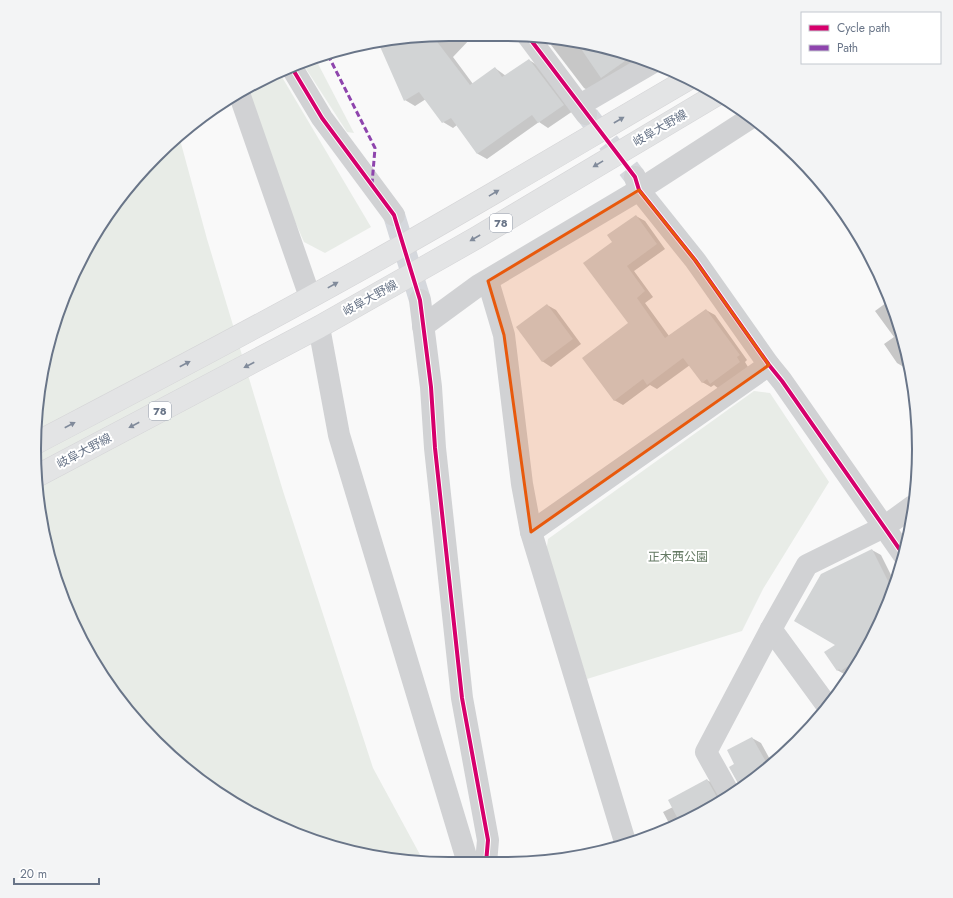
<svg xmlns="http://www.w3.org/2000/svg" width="953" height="898" font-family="Jost,'Noto Sans JP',sans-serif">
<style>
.green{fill:#e8ece7}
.shadow{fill:#0003}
.building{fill:#d2d4d5}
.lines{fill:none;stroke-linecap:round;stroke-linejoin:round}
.street-tunnel{stroke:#d5d8dd;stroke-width:22;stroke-dasharray:22 11;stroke-linecap:butt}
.primary-casing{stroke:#d5d5d7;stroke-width:23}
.street{stroke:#d1d2d4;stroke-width:22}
.primary{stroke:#e3e4e5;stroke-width:22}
.quiet{stroke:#8e44ad;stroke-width:3;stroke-dasharray:6 3;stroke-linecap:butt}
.cycleway-casing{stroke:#fff;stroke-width:6}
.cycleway{stroke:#d6006c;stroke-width:4}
.oneway{fill:#818b9b}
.marked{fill:#e8590c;fill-opacity:0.2;stroke:#e8590c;stroke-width:3;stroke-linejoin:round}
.labels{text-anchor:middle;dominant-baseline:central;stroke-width:4;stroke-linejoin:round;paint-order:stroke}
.shield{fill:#fff;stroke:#969eac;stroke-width:1}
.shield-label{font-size:11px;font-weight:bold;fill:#697588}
.street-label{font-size:12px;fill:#697588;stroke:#fff}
.park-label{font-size:12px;fill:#657a64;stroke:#fff}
.rim{fill:none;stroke:#697588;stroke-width:2}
</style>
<rect width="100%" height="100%" fill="#f9f9f9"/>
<g class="green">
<path d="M316 60 354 133 347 132 303 64Z"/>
<path d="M279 72 371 227 325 253 304 242 239 94 266 77Z"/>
<path d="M179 136 207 239 283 491 373 768 424 862 368 856 290 832 218 794 155 742 104 679 66 608 38 503 35 422 48 341 89 242 137 176Z"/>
<path d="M754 391 770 393 829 482 763 589 742 631 587 679 546 553 548 539Z"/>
</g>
<g class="shadow">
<path d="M472 37 453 57 473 84 495 68 506 76 529 60 539 66 573 111 548 128 539 122 487 159 478 154 457 125 453 128 443 122 426 99 415 106 405 100 379 42Z"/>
<path d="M559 39 612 48 633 56 636 61 591 92 584 88 551 45Z"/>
<path d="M636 216 645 221 665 249 634 271 653 297 645 303 669 336 706 310 715 315 747 360 745 362 748 367 719 389 714 385 711 387 702 382 690 365 657 389 650 385 623 405 614 400 630 324 614 242Z"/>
<path d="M890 300 897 315 909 367 907 369 897 363 884 344 894 337 875 311Z"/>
<path d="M547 305 556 310 581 344 551 367 542 361Z"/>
<path d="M872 550 881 555 895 583 876 632 850 675 848 674 846 675 837 670V645Z"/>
<path d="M752 738 761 743 773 765 741 787 730 768 736 765Z"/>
<path d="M707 780 716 785 724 800 712 808 671 827 663 812 673 807Z"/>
</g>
<g class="building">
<path d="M435 39 470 85 495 67 502 77 529 59 564 105 538 123 532 115 477 154 451 118 442 123 419 92 404 101 378 42Z"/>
<path d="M577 43 612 48 632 56 601 78Z"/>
<path d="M636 215 657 244 627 266 645 291 637 298 665 338 706 309 740 355 737 357 740 362 710 384 707 379 702 383 683 358 647 385 643 379 614 401 582 358 628 323 583 263 612 242 607 235Z"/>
<path d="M547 304 573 339 542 362 516 327Z"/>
<path d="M872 549 892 589 876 632 862 656 841 671 839 669 837 671 824 652 835 645 794 621 821 574Z"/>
<path d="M752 737 769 767 740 787 729 767 734 764 727 750Z"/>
<path d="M707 779 718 799 716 800 718 804 712 808 680 823 668 800Z"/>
</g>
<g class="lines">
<g class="street-tunnel">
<path d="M588 116 635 177"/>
<path d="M394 215 420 300"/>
</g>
<defs>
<g id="primary">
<path d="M36 443C139 389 243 335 345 278 461 214 575 145 690 78"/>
<path d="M37 476 319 327 476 238 716 95"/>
</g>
</defs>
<use href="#primary" class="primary-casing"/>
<g class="street">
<path d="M527 35 586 114"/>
<path d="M292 68 322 118 394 215"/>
<path d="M239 93 310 297"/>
<path d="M580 105 652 63"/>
<path d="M635 177 639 190 695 260 769 365 782 381 905 557"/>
<path d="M488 281 504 335 522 484 531 532 626 845"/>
<path d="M420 300 431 387 435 448 462 698 488 840 486 863"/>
<path d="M423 326 479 285 639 190 752 117"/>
<path d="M319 327 339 435 468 863"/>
<path d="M531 532 769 365"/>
<path d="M771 629 828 707"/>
<path d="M730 795 706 752 771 629 807 565 884 527 913 506"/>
</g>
<use href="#primary" class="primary"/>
<path class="quiet" d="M328 55 375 148 372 184"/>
<defs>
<g id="cycleway">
<path d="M527 35 635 177 639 190 695 260 769 365 782 381 905 557"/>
<path d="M292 68 322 118 394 215 420 300 431 387 435 448 462 698 488 840 486 863"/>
</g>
</defs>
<use href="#cycleway" class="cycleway-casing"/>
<use href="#cycleway" class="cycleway"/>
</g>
<defs><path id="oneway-solid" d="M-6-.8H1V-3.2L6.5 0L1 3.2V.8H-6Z"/></defs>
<g class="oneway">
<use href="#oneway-solid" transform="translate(619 120) rotate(-30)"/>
<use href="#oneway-solid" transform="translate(598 164) rotate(149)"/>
<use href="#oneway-solid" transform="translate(494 193) rotate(-31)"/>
<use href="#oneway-solid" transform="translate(475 238) rotate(150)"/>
<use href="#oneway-solid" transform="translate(333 285) rotate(-29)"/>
<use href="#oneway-solid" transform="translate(185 364) rotate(-28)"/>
<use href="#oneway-solid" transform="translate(249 365) rotate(152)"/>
<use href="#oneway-solid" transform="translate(70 425) rotate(-28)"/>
<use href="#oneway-solid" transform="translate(134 425) rotate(152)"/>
</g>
<path class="marked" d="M639 190 695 260 769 365 531 532 504 335 488 281Z"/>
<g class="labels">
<g class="shield">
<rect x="490" y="214" width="22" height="18" rx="3"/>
<rect x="149" y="402" width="22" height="18" rx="3"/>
</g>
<g class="shield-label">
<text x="501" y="223">78</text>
<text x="160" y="411">78</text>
</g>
<g class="street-label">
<text transform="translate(660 128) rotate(-30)">岐阜大野線</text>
<text transform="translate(370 298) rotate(-29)">岐阜大野線</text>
<text transform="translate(84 451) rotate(-28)">岐阜大野線</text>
</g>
<g class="park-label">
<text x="678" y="557">正木西公園</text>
</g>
</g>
<path d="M0 0H953V898H0ZM449 41H504A408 408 0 0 1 912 449V449A408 408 0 0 1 504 857H449A408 408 0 0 1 41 449V449A408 408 0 0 1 449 41Z" fill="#f3f4f5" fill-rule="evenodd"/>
<path class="rim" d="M449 41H504A408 408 0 0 1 912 449V449A408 408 0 0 1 504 857H449A408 408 0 0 1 41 449V449A408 408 0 0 1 449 41Z"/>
<rect x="801" y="12" width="140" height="52" fill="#ffffff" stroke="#c3c8cf"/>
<rect x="809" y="25" width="20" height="6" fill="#d6006c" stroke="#c3c8cf"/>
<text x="837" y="32" font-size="12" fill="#697588">Cycle path</text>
<rect x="809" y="45" width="20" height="6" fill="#8e44ad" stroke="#c3c8cf"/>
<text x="837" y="52" font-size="12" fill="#697588">Path</text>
<path d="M14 878v6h85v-6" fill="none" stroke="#697588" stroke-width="2"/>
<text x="20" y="878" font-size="12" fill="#697588" stroke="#ffffff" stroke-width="3" paint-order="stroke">20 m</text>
</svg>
